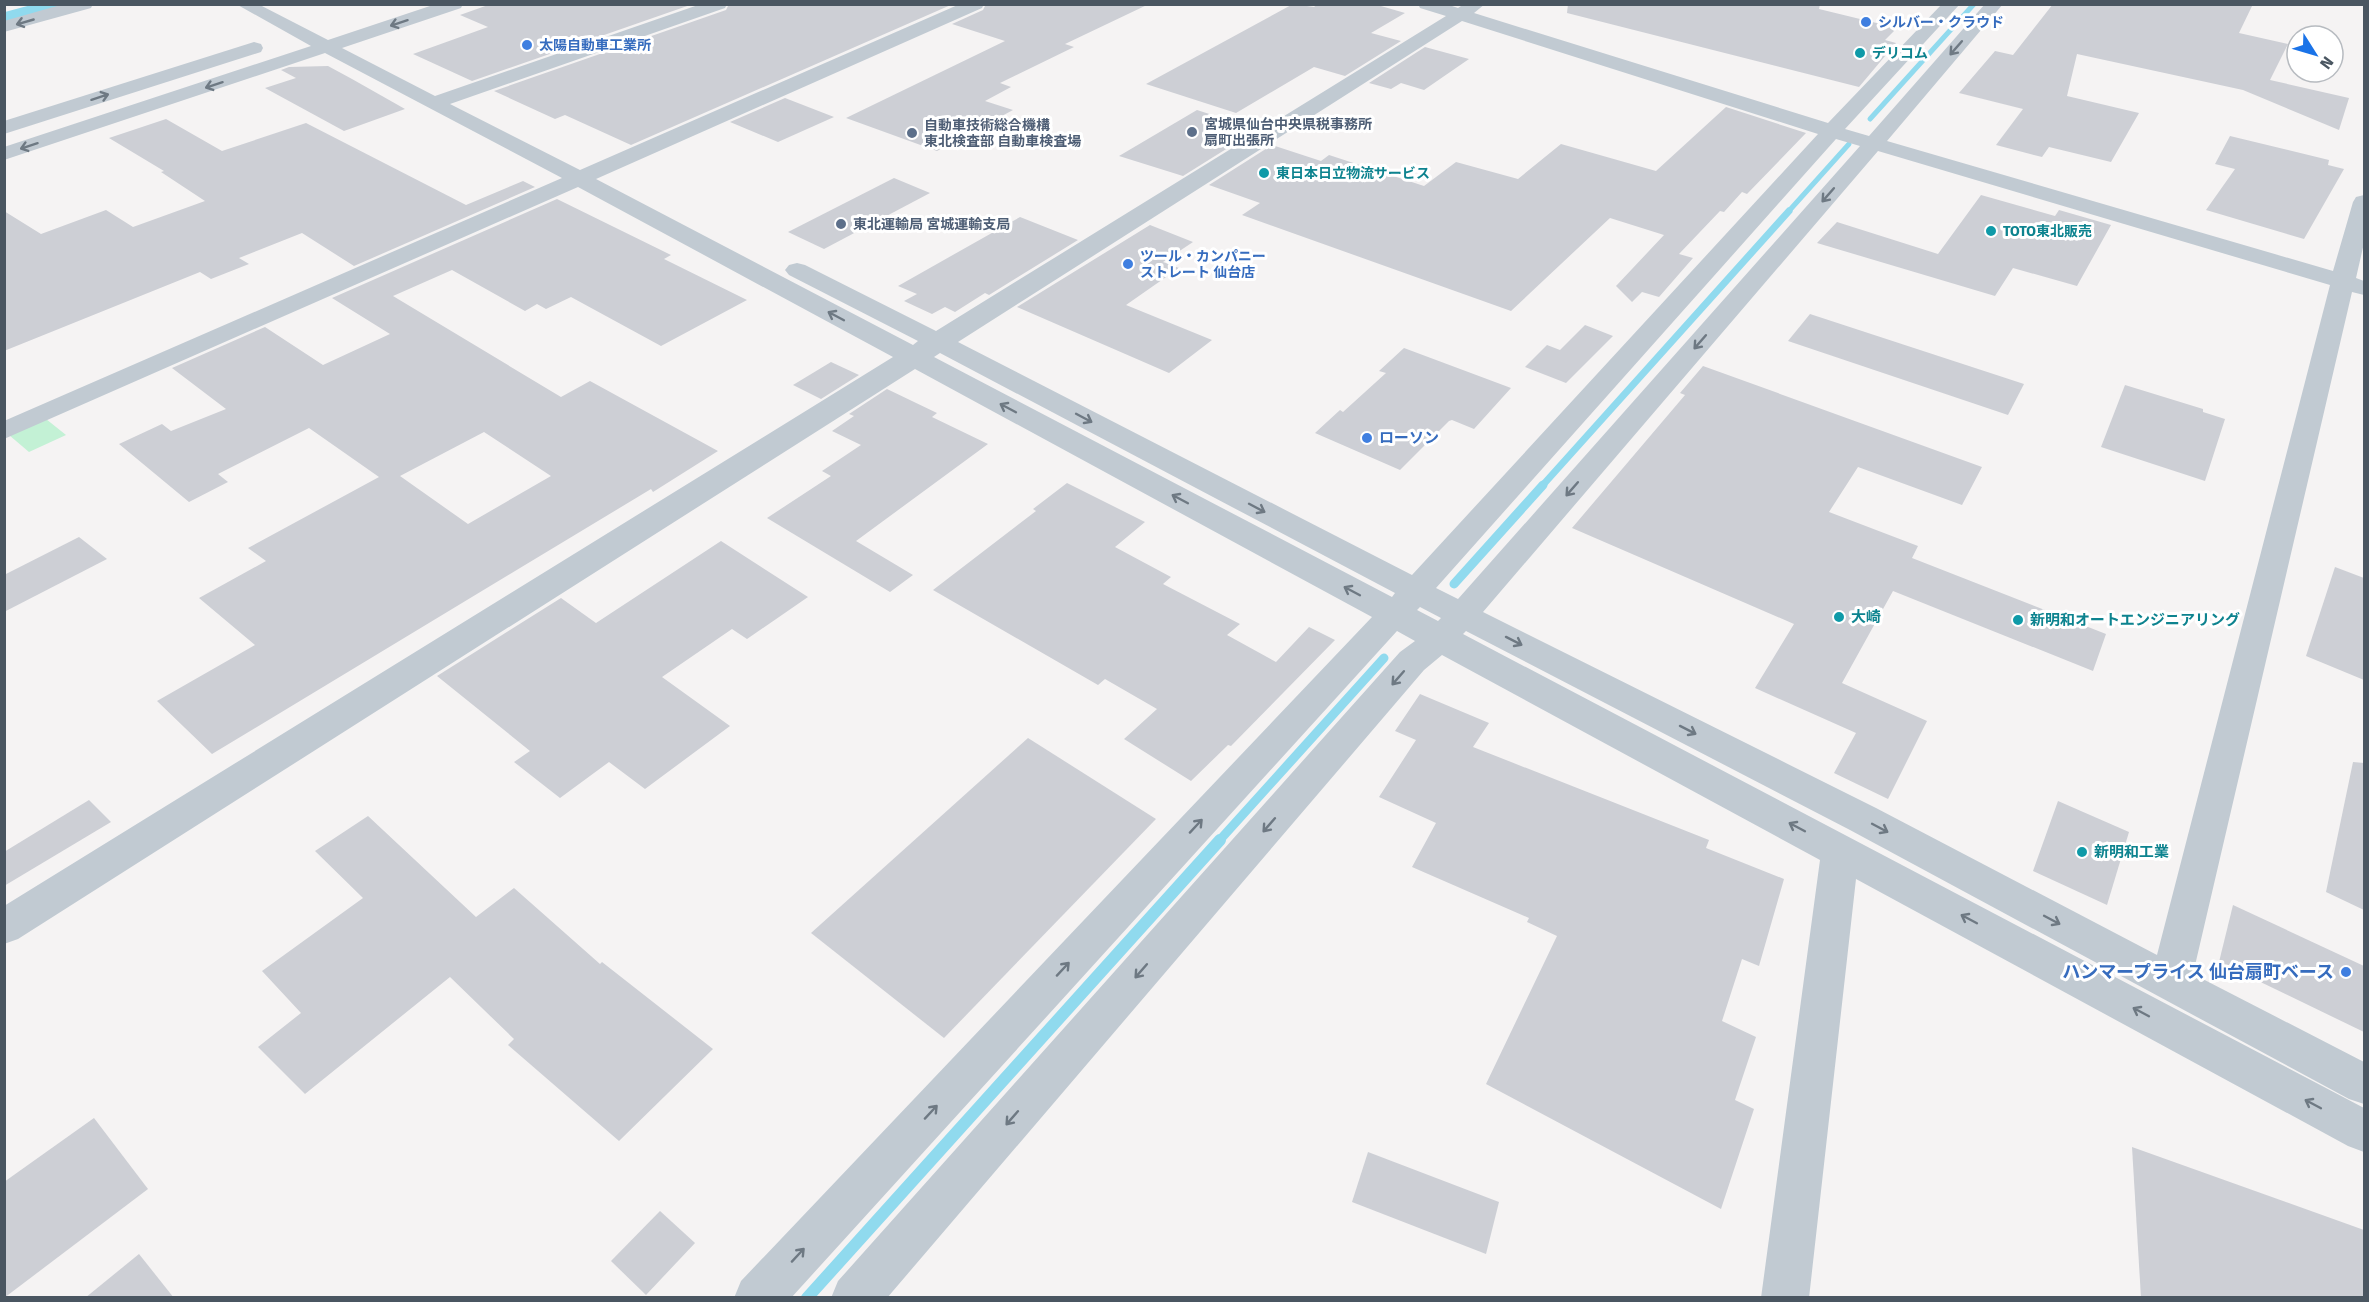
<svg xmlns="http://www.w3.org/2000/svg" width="2369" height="1302" font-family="'Fira Sans','Noto Sans JP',sans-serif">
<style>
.green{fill:#c3f1d5}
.water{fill:#90daee}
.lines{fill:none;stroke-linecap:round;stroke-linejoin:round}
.stream-far3{stroke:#90daee;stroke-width:5}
.stream-far2{stroke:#90daee;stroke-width:7}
.stream-far1{stroke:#90daee;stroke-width:9}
.stream{stroke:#90daee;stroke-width:12}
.building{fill:#cdcfd5;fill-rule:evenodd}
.minor{fill:#c1cad2;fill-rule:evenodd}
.oneway{stroke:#6e7983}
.shop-dot{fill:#3f7fe0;stroke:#fff;stroke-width:2}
.culture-dot{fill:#0f9aa8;stroke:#fff;stroke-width:2}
.service-dot{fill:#5c6f8a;stroke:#fff;stroke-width:2}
.labels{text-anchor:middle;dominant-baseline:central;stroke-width:6;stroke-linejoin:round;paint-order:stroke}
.far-shop-label{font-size:14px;font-weight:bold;fill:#366cbe;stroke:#fff;text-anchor:start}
.far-culture-label{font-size:14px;font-weight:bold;fill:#0d838f;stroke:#fff;text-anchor:start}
.far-service-label{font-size:14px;font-weight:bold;fill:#4e5e75;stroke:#fff;text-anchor:start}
.shop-label{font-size:15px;font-weight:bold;fill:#366cbe;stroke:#fff;text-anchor:start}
.culture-label{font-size:15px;font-weight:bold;fill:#0d838f;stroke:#fff;text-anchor:start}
.near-shop-label{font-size:18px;font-weight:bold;fill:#366cbe;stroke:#fff;text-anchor:end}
</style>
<rect width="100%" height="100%" fill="#f5f3f3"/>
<path class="green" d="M46 419 66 435 29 452 9 435Z"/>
<path class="water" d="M31 5H72L5 23V12Z"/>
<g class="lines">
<g class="stream-far3">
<path d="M1870 119 1974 4"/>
<path d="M1788 212 1849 144"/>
</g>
<path class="stream-far2" d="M1542 486 1789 211"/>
<g class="stream-far1">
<path d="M1454 584 1543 485"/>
<path d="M1218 842 1384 658"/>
</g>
<path class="stream" d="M807 1298 1220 840"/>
</g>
<g class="building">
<path d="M491 4H693L472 81 413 54 488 27 460 15Z"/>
<path d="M729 4H953L631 145 565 115 555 119 494 91 726 10Z"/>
<path d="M986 4H1149L1065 44 1074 47 1000 83 1011 87 985 101 1013 110 937 151 846 118 1005 41 952 24 983 10Z"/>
<path d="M1293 4 1314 7 1318 4H1374L1405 13 1371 33 1401 41 1345 76 1314 67 1236 113 1146 84Z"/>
<path d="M1568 4H1820L1819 9 1897 28 1885 40 1896 43 1859 87 1567 13Z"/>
<path d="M2053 4H2253L2239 33 2288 44 2270 80 2349 98 2339 130 2243 90 2077 54 2067 96 2139 113 2111 162 2049 147 2042 157 1996 145 2023 109 1959 93 1995 51 2013 55Z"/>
<path d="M1425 47 1469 59 1424 90 1401 83 1391 89 1369 83Z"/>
<path d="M328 66 352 79 405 109 344 131 265 88 296 78 281 70 289 67Z"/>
<path d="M785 98 834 117 778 142 730 122Z"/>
<path d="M1726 107 1806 133 1747 194 1742 192 1724 212 1720 211 1679 254 1693 258 1659 297 1642 292 1632 302 1616 286 1664 235 1610 218 1511 311 1242 215 1260 203 1209 185 1272 145 1321 161 1329 155 1424 186 1456 162 1518 179 1561 144 1656 171Z"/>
<path d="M1197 110 1234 122 1224 128 1247 136 1183 176 1119 156Z"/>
<path d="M166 119 222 151 306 123 466 205 523 181 535 187 354 266 302 233 239 258 249 264 211 279 200 272 4 351V211L41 234 106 210 133 227 205 201 161 172 164 171 109 138Z"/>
<path d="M2230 136 2329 160 2328 165 2344 169 2304 239 2206 210 2235 169 2215 164Z"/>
<path d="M894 178 930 193 824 249 788 232Z"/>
<path d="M1981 195 2055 216 2059 210 2111 225 2077 286 2013 268 1995 296 1817 243 1837 222 1938 254Z"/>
<path d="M557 199 671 255 664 259 747 300 661 346 571 297 546 309 537 304 525 311 452 270 393 296 561 397 590 381 718 451 653 492 651 489 212 754 157 701 255 645 199 598 266 561 248 548 379 477 309 428 218 474 228 482 189 502 119 444 162 424 171 431 226 409 172 368 265 327 323 365 390 334 332 298ZM484 432 551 476 468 524 400 476Z"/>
<path d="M1020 217 1078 240 989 295 985 293 955 312 945 307 932 314 904 301 917 294 898 286Z"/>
<path d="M1150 225 1193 242 1163 262 1179 268 1126 305 1212 340 1169 373 1017 307Z"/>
<path d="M1810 314 2024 384 2008 415 1788 341Z"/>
<path d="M1585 325 1613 336 1566 383 1525 367 1547 345 1560 350Z"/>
<path d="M1404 348 1511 388 1474 429 1452 420 1449 421 1400 470 1315 433 1340 410 1343 412 1386 373 1379 371Z"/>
<path d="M831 362 859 375 821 399 793 385Z"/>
<path d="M1703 366 1982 467 1962 505 1858 467 1829 512 1918 546 1912 558 2106 634 2093 671 1893 591 1842 683 1927 721 1888 799 1834 773 1856 733 1755 688 1794 624 1572 528 1685 395 1680 393Z"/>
<path d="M2125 385 2203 409V412L2225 419 2205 481 2101 447Z"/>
<path d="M887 389 937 413 932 417 988 444 856 541 913 575 890 592 767 518 831 476 822 471 861 445 832 431 854 416 849 414Z"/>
<path d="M1067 483 1145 522 1115 547 1171 577 1163 584 1240 624 1227 635 1276 662 1309 627 1335 640 1231 746 1228 745 1191 781 1124 739 1157 709 1105 679 1098 685 933 590 1036 511 1033 509Z"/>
<path d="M79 537 107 559 4 612V575Z"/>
<path d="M721 541 808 597 747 639 732 629 662 677 730 726 645 789 609 762 560 798 514 762 530 751 437 676 561 598 596 623Z"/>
<path d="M2335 567 2364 578V680L2306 656Z"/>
<path d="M1420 694 1489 723 1473 747 1709 840 1706 848 1784 879 1759 966 1742 959 1722 1021 1756 1037 1735 1100 1754 1109 1721 1209 1486 1084 1557 936 1527 922 1529 918 1412 867 1436 823 1379 797 1416 740 1395 731Z"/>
<path d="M1028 738 1156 819 944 1038 811 933Z"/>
<path d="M2353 762 2364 763V910L2326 892Z"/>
<path d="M89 800 111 822 4 886V852Z"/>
<path d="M2058 801 2129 832 2107 905 2033 871Z"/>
<path d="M368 816 476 917 514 888 600 964 602 962 713 1049 619 1141 508 1045 514 1039 450 977 305 1094 258 1047 301 1013 262 971 363 898 315 851Z"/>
<path d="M2233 905 2364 966V1032L2219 962Z"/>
<path d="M94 1118 148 1189 4 1298V1182Z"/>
<path d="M2132 1147 2364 1230V1298H2141Z"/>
<path d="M1368 1152 1499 1202 1486 1254 1352 1202Z"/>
<path d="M660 1211 695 1243 646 1295 611 1261Z"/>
<path d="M139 1254 174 1298H85Z"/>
</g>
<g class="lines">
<g class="minor">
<path d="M64 4H93L91 8 4 32V21Z"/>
<path d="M236 4H258L328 40 436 4H463L461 8 342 48 435 96 701 4H727L725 8 450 104 580 170 960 4H984L982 8 596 179 913 345 918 341 789 275 785 270 789 265 797 263 805 265 936 331 1446 16 1420 8 1418 4H1446L1458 8 1464 4H1485L1474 13 1828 123 1942 4H1960L1845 129 1869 136 1985 4H2003L1887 141 2333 271 2353 202 2356 197 2364 195V243L2356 278 2364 281V295L2352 292 2193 974 2364 1062V1104L2349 1099 1850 830 1466 631 1463 634 2364 1108V1152L2348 1146 1856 879 1809 1298H1761L1820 860 1442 655 1424 670 887 1298H831L838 1281 1400 652 1415 641 1397 631 791 1298H734L741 1281 1372 617 915 369 18 939 4 944V906L893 357 578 187 4 439V421L562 178 325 53 4 160V147L311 46ZM1462 21 1818 134 1412 575 958 342ZM1836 139 1860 146 1458 599 1436 588ZM1878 151 2330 285 2157 955 1876 808 1483 612ZM940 353 1395 593 1392 597 934 357ZM1420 607 1441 618 1438 621 1417 610Z"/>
<path d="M254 42 261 44 263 48 261 52 4 134V121Z"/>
</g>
</g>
<defs><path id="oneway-shaft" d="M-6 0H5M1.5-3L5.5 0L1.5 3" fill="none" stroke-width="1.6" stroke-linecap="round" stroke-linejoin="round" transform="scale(1.5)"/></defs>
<g class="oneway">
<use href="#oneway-shaft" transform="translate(25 22) rotate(164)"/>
<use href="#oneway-shaft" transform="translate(399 23) rotate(162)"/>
<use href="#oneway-shaft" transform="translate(1956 48) rotate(131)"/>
<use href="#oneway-shaft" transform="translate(214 85) rotate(162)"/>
<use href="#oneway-shaft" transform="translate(100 97) rotate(-18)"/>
<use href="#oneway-shaft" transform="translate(29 146) rotate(162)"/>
<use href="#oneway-shaft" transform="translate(1828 195) rotate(131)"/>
<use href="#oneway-shaft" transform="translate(836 316) rotate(-152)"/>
<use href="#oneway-shaft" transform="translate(1700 342) rotate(131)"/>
<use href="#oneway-shaft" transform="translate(1008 408) rotate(-152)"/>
<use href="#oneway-shaft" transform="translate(1084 418) rotate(28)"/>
<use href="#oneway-shaft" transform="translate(1572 489) rotate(131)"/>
<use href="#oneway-shaft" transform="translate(1180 499) rotate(-152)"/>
<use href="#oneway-shaft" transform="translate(1257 508) rotate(28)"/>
<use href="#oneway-shaft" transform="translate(1352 591) rotate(-152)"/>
<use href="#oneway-shaft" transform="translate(1514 641) rotate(27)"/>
<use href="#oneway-shaft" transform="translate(1398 678) rotate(131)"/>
<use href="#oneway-shaft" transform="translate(1688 730) rotate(27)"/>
<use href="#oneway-shaft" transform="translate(1269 825) rotate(131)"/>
<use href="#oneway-shaft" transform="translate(1196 826) rotate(-47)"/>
<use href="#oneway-shaft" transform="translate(1797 827) rotate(-152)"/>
<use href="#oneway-shaft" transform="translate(1880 828) rotate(28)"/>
<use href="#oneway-shaft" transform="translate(1969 919) rotate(-152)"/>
<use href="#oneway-shaft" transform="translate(2052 920) rotate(28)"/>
<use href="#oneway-shaft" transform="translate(1063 969) rotate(-47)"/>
<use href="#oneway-shaft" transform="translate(1141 971) rotate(131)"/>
<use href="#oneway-shaft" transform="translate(2141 1012) rotate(-152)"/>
<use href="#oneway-shaft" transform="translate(2313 1104) rotate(-152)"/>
<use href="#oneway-shaft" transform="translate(931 1112) rotate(-47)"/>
<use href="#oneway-shaft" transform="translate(1012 1118) rotate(131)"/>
<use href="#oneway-shaft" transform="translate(798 1255) rotate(-47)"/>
</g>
<g class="shop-dot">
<circle cx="1866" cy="22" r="6"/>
<circle cx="527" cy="45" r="6"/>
<circle cx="1128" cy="264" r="6"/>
<circle cx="1367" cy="438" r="6"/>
<circle cx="2346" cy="972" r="6"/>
</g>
<g class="culture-dot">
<circle cx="1860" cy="53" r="6"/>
<circle cx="1264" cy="173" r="6"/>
<circle cx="1991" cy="231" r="6"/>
<circle cx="1839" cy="617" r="6"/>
<circle cx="2018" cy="620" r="6"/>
<circle cx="2082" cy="852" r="6"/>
</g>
<g class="service-dot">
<circle cx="1192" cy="132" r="6"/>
<circle cx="912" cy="133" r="6"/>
<circle cx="841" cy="224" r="6"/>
</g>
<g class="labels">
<g class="far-shop-label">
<text x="1878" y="22">シルバー・クラウド</text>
<text x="539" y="45">太陽自動車工業所</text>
<text x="1140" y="256">ツール・カンパニー<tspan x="1140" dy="16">ストレート 仙台店</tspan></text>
</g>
<g class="far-culture-label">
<text x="1872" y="53">デリコム</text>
<text x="1276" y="173">東日本日立物流サービス</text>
<text x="2003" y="231">TOTO東北販売</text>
</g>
<g class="far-service-label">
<text x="1204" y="124">宮城県仙台中央県税事務所<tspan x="1204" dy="16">扇町出張所</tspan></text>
<text x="924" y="125">自動車技術総合機構<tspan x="924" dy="16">東北検査部 自動車検査場</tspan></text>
<text x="853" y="224">東北運輸局 宮城運輸支局</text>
</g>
<g class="shop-label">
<text x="1379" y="438">ローソン</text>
</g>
<g class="culture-label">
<text x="1851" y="617">大崎</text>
<text x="2030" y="620">新明和オートエンジニアリング</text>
<text x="2094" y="852">新明和工業</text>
</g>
<g class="near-shop-label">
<text x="2334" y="972">ハンマープライス 仙台扇町ベース</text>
</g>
</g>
<rect width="2369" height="1302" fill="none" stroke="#4a5661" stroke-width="12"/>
<g transform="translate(2315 54) rotate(127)"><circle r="28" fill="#ffffff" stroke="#b7bbc0" stroke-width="1.5"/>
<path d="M0-4.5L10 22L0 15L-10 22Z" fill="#1a73e8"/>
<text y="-9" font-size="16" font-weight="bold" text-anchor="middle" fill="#4a5661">N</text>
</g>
</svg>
